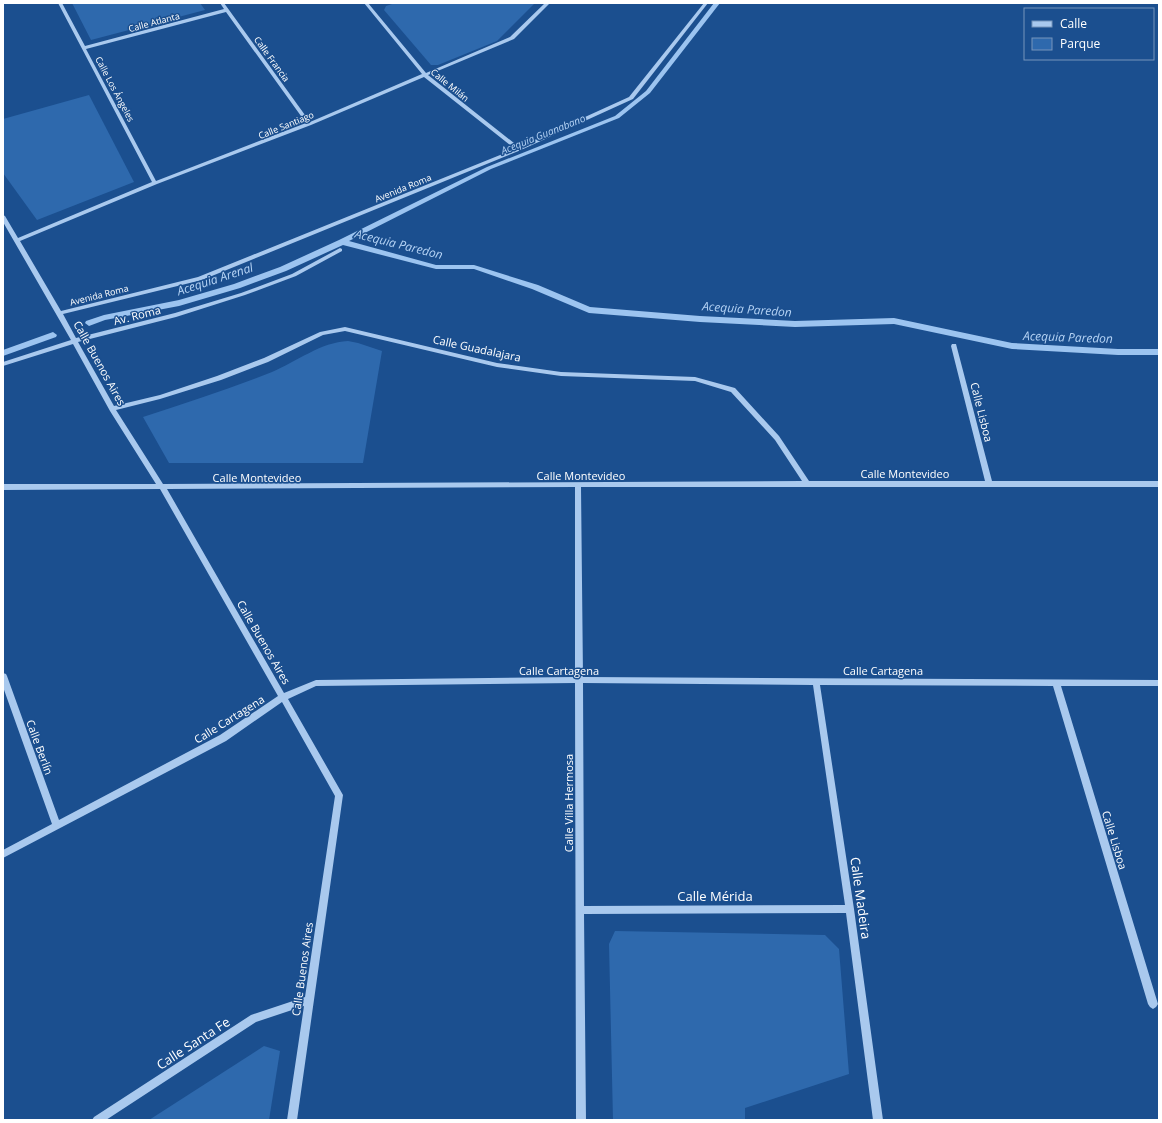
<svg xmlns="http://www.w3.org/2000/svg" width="1162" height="1123" font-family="'Open Sans',sans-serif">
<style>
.green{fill:#2e69ad}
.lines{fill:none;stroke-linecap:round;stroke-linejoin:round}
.stream{fill:#9cc4f0;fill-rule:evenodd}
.minor{fill:#a9c9ee;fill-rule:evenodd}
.labels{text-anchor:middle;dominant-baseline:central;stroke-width:3;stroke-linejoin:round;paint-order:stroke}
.far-street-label{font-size:9px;fill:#fff;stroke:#1b4f8f}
.far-water-label{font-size:10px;font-style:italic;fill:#b5d3f5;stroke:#1b4f8f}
.street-label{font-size:11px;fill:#fff;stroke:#1b4f8f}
.water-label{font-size:12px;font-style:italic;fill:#b5d3f5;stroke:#1b4f8f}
.near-street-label{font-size:13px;fill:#fff;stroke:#1b4f8f}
</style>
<rect width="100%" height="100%" fill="#1b4f8f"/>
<g class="green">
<path d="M72 3H200L205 10 91 40Z"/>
<path d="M395 3H535L497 41 438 65H431L384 10 386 6Z"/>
<path d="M89 95 134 182 37 220 3 173V119Z"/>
<path d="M348 341 358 343 382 351 363 463H169L143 417C186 403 230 389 272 372 296 362 321 342 348 341Z"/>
<path d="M615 931 825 935 839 949 849 1074 745 1108V1120H613L609 944Z"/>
<path d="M264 1046 280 1051 269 1120H149Z"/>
</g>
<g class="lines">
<g class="stream">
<path d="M714 3H720L650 93 619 118 491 169 349 241 436 265H474L538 285 590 307 700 316 795 321 894 318 1012 343 1118 349H1159V355H1118L1012 349 894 324 795 327 700 322 589 313 532 289 474 269H436L343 245 286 271 240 288 179 306 105 320 89 326 85 323 86 321 104 315 179 300 234 284 280 267 339 240 487 167 615 116 646 91Z"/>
<path d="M53 332 57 335 56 337 3 356V350Z"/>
</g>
<path class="minor" d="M58 3H62L85 46 224 9 220 3H224L310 122 422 74 364 3H368L426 73 510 37 545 3H550L514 39 428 75 519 147 629 97 704 3H708L633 99 521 150 202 280 63 314 76 338 175 313 241 293 292 274 340 248 342 249V251L296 276 245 295 176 317 78 342 114 406 160 395 217 376 264 358 320 332 345 327 497 363 561 372 695 377 735 388 779 436 809 481H985L951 346 952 344H956L992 481H1159V487H581L583 677 1159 680V686H1061L1158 1004 1156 1007 1153 1009 1150 1007 1148 1004 1053 686 820 685 854 909 883 1120H873L846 913 584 914 586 1120H576L575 683 316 686 288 699 343 795 297 1120H287L304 1006 256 1022 106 1120H92L94 1117 251 1015 305 997 335 796 282 702 226 741 3 858V850L52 824 3 687V673L6 674 7 676 59 820 220 735 278 696 160 489 3 490V484H156L110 411 73 344 3 366V362L71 340 3 222V215L5 216 18 238 152 182ZM226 12 306 123 156 181 86 49ZM424 77 515 149 198 277 61 311 20 241 157 184 311 125ZM345 331 497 367 561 376 695 381 731 392 775 440 802 481 163 484 116 410 160 399 221 380 268 362 323 335ZM575 487V677L316 680 284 693 167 489ZM583 683 813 685 845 905 584 906Z"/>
</g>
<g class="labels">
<g class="far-street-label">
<text transform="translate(154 22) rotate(-15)">Calle Atlanta</text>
<text transform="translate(272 59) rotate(54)">Calle Francia</text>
<text transform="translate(450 85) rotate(39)">Calle Milán</text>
<text transform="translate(115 89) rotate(62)">Calle Los Ángeles</text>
<text transform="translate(286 125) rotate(-22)">Calle Santiago</text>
<text transform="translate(403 188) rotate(-22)">Avenida Roma</text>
<text transform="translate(99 295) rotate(-14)">Avenida Roma</text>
</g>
<g class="far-water-label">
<text transform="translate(543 134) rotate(-22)">Acequia Guanabano</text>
</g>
<g class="street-label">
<text transform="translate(137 315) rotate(-14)">Av. Roma</text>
<text transform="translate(477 348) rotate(12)">Calle Guadalajara</text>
<text transform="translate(100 363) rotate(61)">Calle Buenos Aires</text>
<text transform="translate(982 412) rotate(76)">Calle Lisboa</text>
<text x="905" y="473">Calle Montevideo</text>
<text x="581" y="475">Calle Montevideo</text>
<text x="257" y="477">Calle Montevideo</text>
<text transform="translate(264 642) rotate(60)">Calle Buenos Aires</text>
<text x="559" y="670">Calle Cartagena</text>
<text x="883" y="670">Calle Cartagena</text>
<text transform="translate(229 719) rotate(-32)">Calle Cartagena</text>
<text transform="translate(40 747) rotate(70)">Calle Berlín</text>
<text transform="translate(568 803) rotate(-90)">Calle Villa Hermosa</text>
<text transform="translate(1115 840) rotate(73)">Calle Lisboa</text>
<text transform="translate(302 969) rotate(-82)">Calle Buenos Aires</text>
</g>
<g class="water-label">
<text transform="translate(399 244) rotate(14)">Acequia Paredon</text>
<text transform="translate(215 279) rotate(-18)">Acequia Arenal</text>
<text transform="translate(747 309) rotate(4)">Acequia Paredon</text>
<text transform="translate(1068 337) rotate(2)">Acequia Paredon</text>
</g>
<g class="near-street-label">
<text x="715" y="896">Calle Mérida</text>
<text transform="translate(861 898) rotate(82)">Calle Madeira</text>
<text transform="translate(193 1043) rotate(-33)">Calle Santa Fe</text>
</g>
</g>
<rect width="1162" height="1123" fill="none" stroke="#ffffff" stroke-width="8"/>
<rect x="1024" y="8" width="130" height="52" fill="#1b4f8f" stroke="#7695bc"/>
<rect x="1032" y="21" width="20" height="6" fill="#a9c9ee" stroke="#7695bc"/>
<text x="1060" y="28" font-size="12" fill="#ffffff">Calle</text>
<rect x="1032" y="38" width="20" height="12" fill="#2e69ad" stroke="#7695bc"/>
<text x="1060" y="48" font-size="12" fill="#ffffff">Parque</text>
</svg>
